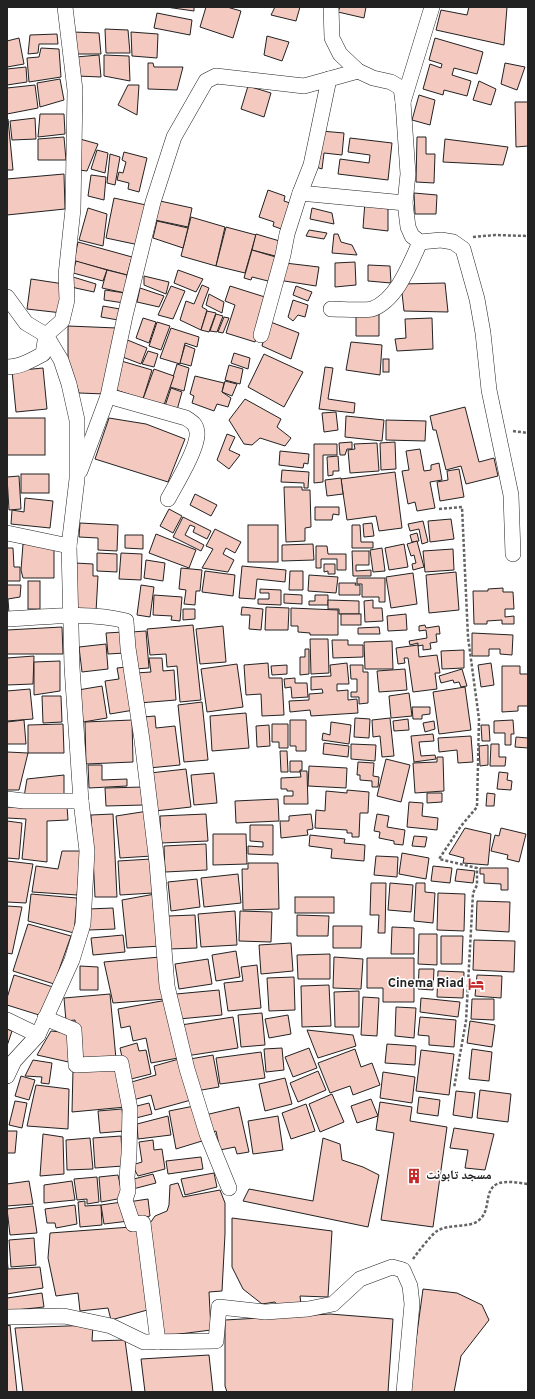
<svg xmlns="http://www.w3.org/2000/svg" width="535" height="1399" font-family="Overpass,'Noto Naskh Arabic',sans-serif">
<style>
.building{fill:#f3c9c0;stroke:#222}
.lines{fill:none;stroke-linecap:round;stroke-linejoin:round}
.minor-casing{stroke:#222;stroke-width:16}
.path{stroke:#646464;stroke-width:2.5;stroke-dasharray:3 2;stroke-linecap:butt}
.minor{stroke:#fff;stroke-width:15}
.labels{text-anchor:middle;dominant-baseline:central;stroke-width:3;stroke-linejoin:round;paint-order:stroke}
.poi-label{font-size:13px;font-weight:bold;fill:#222;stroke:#fff;text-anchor:end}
</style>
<rect width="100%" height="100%" fill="#fff"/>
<g class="building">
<path d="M166 7H194V11Z"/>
<path d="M206 7H227L241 11 233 38 200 27Z"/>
<path d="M275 7H300L296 21 271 15Z"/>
<path d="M340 7H366L364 18 338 12Z"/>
<path d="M469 7H507L504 45 436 30 441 10 467 15Z"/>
<path d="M157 13 192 20 190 35 154 28Z"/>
<path d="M105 29 128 30 130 53H106Z"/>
<path d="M73 32 99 33 101 54H74Z"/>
<path d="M131 32 158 34 157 58 132 56Z"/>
<path d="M57 34 58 44H39L38 53 28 54 30 35Z"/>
<path d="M267 36 289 42 282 61 264 55Z"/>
<path d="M19 38 24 64 7 67V41Z"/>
<path d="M435 38 483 52 477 74 454 68 452 75 471 81 467 96 444 90 443 95 423 89 430 64 441 68 442 64 429 60Z"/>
<path d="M41 48 59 49 61 77 29 82 27 58 39 57Z"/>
<path d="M99 55 101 77 77 76 76 57Z"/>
<path d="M104 55 129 56 130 81 104 76Z"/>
<path d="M148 63H153L154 67H183L177 90 148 89Z"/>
<path d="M505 63 525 67 517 90 501 84Z"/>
<path d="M26 67 27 82 7 85V69Z"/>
<path d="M60 79 64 100 40 107 37 83Z"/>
<path d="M479 81 496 89 491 105 473 100Z"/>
<path d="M35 85 38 108 7 114V88Z"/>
<path d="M128 85H139L137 115 118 105Z"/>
<path d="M248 86 271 93 264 117 241 109Z"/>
<path d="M419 95 435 100 430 125 412 120Z"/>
<path d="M515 102H528V146L516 147Z"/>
<path d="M40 114H64L65 134 38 137Z"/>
<path d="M35 118 36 139 12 140 10 121Z"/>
<path d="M7 119H8L13 170H7Z"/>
<path d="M321 131 344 133 342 155 324 153 322 169 316 167Z"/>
<path d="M64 137 66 160H38V139Z"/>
<path d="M417 137H426V154H435L434 183 416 182Z"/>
<path d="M350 138 392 143 388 180 338 174 340 159 369 163 370 155 348 152Z"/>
<path d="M80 139 98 144 87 171 79 170Z"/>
<path d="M445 139 508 147 503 165 443 162Z"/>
<path d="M97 150 108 153 105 173 91 169Z"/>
<path d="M124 152 147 158 139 192 128 189 129 183 117 180 119 172 123 173 126 162 122 160Z"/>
<path d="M110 154 120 157 115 185 107 183Z"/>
<path d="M64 174 65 209 7 215V179Z"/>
<path d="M91 175 106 177 104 200 88 196Z"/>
<path d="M268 190 285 196 284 201 293 204 284 230 273 226 274 222 259 217Z"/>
<path d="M414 193 437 195 436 214H415Z"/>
<path d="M114 198 146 205 139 245 106 238Z"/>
<path d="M160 201 192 208 188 227 155 220Z"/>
<path d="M365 201 388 204V231L363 228Z"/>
<path d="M88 208 107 214 103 246 79 240Z"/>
<path d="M312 208 332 213 334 224 310 219Z"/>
<path d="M191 217 225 227 216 266 181 256Z"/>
<path d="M157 221 188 228 183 248 153 238Z"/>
<path d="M226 227 256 235 245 273 216 266Z"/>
<path d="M309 230 327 233 324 239 306 236Z"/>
<path d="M256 234 283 242 279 257 252 250Z"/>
<path d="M334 234H338L341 242 352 245 357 255 332 253Z"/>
<path d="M78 242 132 257 127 275 74 261Z"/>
<path d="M252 250 279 258 272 282 252 277 251 280 244 278Z"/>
<path d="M76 261 107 270 103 281 73 273Z"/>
<path d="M355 262 356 285 335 287V263Z"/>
<path d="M285 263 319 267 316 286 278 280Z"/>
<path d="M368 265 390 266 391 283 368 281Z"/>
<path d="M107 270 127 275 125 293 102 288Z"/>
<path d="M178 270 203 279 196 292 174 283Z"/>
<path d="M144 276 169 282 166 294 144 285Z"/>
<path d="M73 277 96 284 94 292 71 287Z"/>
<path d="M31 279 64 284 62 313 27 309Z"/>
<path d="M445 283 448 312 404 311 401 284Z"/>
<path d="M202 285 209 288 202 307 207 310 201 330 180 320 186 301 194 304Z"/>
<path d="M171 286 185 291 173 319 158 315Z"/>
<path d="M230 286 268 298 255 342 226 333 235 305 225 301Z"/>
<path d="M296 286 312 292 308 301 293 295Z"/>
<path d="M140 288 164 296 159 307 137 302Z"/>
<path d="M105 290 125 293 124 303 104 300Z"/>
<path d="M209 294 224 302 222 313 206 305Z"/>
<path d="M293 300 308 305 305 317 298 315 293 321 288 317Z"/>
<path d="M103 306 120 309 118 320 101 317Z"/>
<path d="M207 311 216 313 209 332 201 330Z"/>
<path d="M356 311 379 312V336H356Z"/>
<path d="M216 314 223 316 217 332 210 331Z"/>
<path d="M224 317 229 318 223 333 218 332Z"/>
<path d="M143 318 156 322 149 343 136 338Z"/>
<path d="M432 318 433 349 397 351 395 339 406 338 405 319Z"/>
<path d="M268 321 299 333 291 359 262 346Z"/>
<path d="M157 322 170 326 161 350 149 346Z"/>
<path d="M68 326 117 328 105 394 79 393 68 359Z"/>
<path d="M171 328 199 337 197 347 185 343 180 364 160 358Z"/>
<path d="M125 339 147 348 141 364 120 356Z"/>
<path d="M351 342 382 345 380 375 346 370Z"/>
<path d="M185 345 195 349 191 366 180 363Z"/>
<path d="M148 351 158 354 154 367 142 364Z"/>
<path d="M234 353 250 358 248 369 231 363Z"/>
<path d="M264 354 303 372 284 407 248 387Z"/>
<rect x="383" y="359" width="6" height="13"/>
<path d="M118 360 152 370 143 399 110 388Z"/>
<path d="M177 364 189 368 184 391 170 387Z"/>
<path d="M229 365 243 369 240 384 225 380Z"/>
<path d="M325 367 333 368 328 399 355 403 354 413 319 409Z"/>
<path d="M43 368 47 409 16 412 12 371Z"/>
<path d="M154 369 174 376 164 405 143 399Z"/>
<path d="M195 376 224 383 222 392 231 398 228 407 217 404 214 411 192 403 194 396 190 394Z"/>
<path d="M225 381 237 384 232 396 222 392Z"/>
<path d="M171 388 182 392 177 410 165 406Z"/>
<path d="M245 399 281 419 277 427 291 438 285 446 260 438 252 445 244 444 229 420Z"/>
<path d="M465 407 479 462 494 458 498 476 466 484 461 466 446 470 436 430H433L430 416Z"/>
<path d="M336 412 338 430 324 432 322 413Z"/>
<path d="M346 416 384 420 382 441 345 437Z"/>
<rect x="7" y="418" width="38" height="37"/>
<path d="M109 418 146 424 185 439 168 482 95 459Z"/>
<path d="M386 420 426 421 425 441 386 440Z"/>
<path d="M227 434 235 437 229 450 240 455 229 469 217 460Z"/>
<path d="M352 442V449H347L345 455H340L339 443Z"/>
<path d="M395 442 396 469 381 470 380 443Z"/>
<path d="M377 443 379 471 350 473 348 450 355 449 354 444Z"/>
<path d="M314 444H337V455H323V482L314 483Z"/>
<path d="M420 449 424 471 431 470V465L439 463 442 480 430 482 435 508 417 511 415 502 408 504 402 471 409 470 406 451Z"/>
<path d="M280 451 309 454 308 464 304 463 303 468 279 465Z"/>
<path d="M338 456 339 471H333V475L328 476 327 457Z"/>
<path d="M459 469 464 497 440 501 437 482 448 480 447 471Z"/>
<path d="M282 470 309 472 308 488H304V483L281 482Z"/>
<path d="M395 472 402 528 379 531 376 516 347 520 341 479Z"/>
<rect x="21" y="474" width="28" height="19"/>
<path d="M19 476 21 509 9 510 7 477Z"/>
<path d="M341 478 343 494 327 496 325 480Z"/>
<path d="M284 487H302V490H310L311 527 305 528V541L286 542Z"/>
<path d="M195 494 217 505 211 516 190 505Z"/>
<path d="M25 498 53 501 50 528 11 524 12 510 24 512Z"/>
<path d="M315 507H339V515L333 514 332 520H315Z"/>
<path d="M169 509 182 516 173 533 160 526Z"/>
<path d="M183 517 211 531 207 539 193 532 195 527 190 525 185 535 204 545 201 551 173 537Z"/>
<path d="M451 519 454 539 430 542 428 521Z"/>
<path d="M423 521 428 542 422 544 419 529 410 531 408 524Z"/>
<path d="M80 523 118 525 117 551 98 550V538L79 537Z"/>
<path d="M372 523 374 536 364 537 363 524Z"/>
<rect x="248" y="525" width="30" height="37"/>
<path d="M352 525H360L361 542H373V548H352Z"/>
<path d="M215 529 241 542 235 553 226 548 223 554 234 560 228 572 202 568 213 549 206 546Z"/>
<path d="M417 533 419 541 412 542 410 535Z"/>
<path d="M156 534 196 550 189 568 149 553Z"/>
<path d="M125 535H143V549L125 548Z"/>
<path d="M417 541 424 567 413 570 412 564 416 563 414 555 411 556 407 544Z"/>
<path d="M23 544H54V578H23L21 570Z"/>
<path d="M313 544 314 560 282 561V545Z"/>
<path d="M404 544 408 567 389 570 385 548Z"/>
<path d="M316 546H327L328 554H346V570H337V559H321V568H316Z"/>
<path d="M7 548H13L14 567H20V581H7Z"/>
<path d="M382 548 385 571 373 572 370 550Z"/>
<path d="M453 549 454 570 425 572 423 551Z"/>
<path d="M352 551H369V565H356V571L371 570V576H353Z"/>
<path d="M97 553 117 554V572L97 571Z"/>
<path d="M121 553 142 554 141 580 119 579Z"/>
<path d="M146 560 165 563 163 581 144 578Z"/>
<path d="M75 563 93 564V576H98L96 612 73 610Z"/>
<path d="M324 564H335V574H328V571L324 572Z"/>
<path d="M242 566 286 570 285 582 257 579 255 599 239 598Z"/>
<path d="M181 568 202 570 200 591H196L195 605 184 604 186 590 179 589Z"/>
<path d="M205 571 235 575 233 596 202 592Z"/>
<path d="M290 571H303V590H289Z"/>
<path d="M456 572 459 610 429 613 426 575Z"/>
<path d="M413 573 417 604 391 608 386 577Z"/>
<path d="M309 575 338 577 336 593 308 591Z"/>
<path d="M357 578H385V602H379V597H362V584H357Z"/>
<rect x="28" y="581" width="12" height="28"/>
<path d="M339 583H356L355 585H360V595H339Z"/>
<path d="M7 585H21L20 597 8 599 9 613H7Z"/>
<path d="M141 585 154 587 150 617 137 615Z"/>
<path d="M503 588V592H513L514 609H505V617L514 616V624H502V620L487 621V624H474L473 591H488V589Z"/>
<path d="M260 589 281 590V605L258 604V599H269V593H260Z"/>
<path d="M284 594 302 595V604L284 603Z"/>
<path d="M154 595 182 597 180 621 171 620 172 616 153 615Z"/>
<path d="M315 595H328V605H309V601H315Z"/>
<path d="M328 600 359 601V614H339V609H328Z"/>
<path d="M373 600V608H382L383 621 365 622 364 601Z"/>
<path d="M242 607 263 609 261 630 249 629 250 615H241Z"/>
<path d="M266 607 289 608 288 630H265Z"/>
<path d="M291 608 338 610V635H310V633L298 632V626H291Z"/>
<path d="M183 609H195V619L183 620Z"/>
<rect x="341" y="614" width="20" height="11"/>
<path d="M406 614 407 630 388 631 387 616Z"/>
<path d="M193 625 201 700 180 702 177 666 167 667 166 654 150 655 147 629Z"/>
<path d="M425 625 426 628 439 626 440 634H436L437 642 430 643 431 649 423 650V645L418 646V643L410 645 409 641 427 638 426 630 419 631V626Z"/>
<path d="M223 626 226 662 200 664 196 629Z"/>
<path d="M62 627 63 654H7V630Z"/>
<path d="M379 627 380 634H358V628Z"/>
<path d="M146 631 149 668 135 669 131 632Z"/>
<path d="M123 632 125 653 108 654 106 633Z"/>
<path d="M472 633 513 635 512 655 500 654V649H489V656H472Z"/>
<path d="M310 639H328L329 673 311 674Z"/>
<path d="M332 640H348V645H363V657L333 658Z"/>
<path d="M392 641 393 669H365L364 642Z"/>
<path d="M106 644 108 669 82 672 79 647Z"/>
<path d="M418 645 419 657 437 655 440 673H435L437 689 413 692 408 658H404L405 663 398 664 396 648Z"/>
<path d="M305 649H309V674L300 675V657H305Z"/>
<path d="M464 650V668L442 669 441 651Z"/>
<path d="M34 656 33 684 7 685V658Z"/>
<path d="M149 658H162L163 671 174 670 176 700 139 703 136 673 151 672Z"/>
<path d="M60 661V691L34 695V662Z"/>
<path d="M268 663 269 678H282L284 715 262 716 261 694 246 695 244 665Z"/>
<path d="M347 663 349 684H337V691L348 690V700L357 699 358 713 311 716 310 710 290 712 289 701 309 700V694L323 693 322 689 311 690V677L331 676 330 665Z"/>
<path d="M491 663 494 685 481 687 478 665Z"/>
<path d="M237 664 243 707 207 712 201 669Z"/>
<path d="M287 665V674L272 675 271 666Z"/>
<path d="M350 665H363V672H368V703L359 704V697H351V692H357V679H351Z"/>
<path d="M502 666H520V674H528V706H518V711L502 712Z"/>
<path d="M127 667 134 710 110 714 105 681 119 679 117 668Z"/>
<path d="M405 669 407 690 379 692 377 671Z"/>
<path d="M462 669 467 686 461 687 459 682 454 683 453 680 441 683 439 676Z"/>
<path d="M295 678V683H307L308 697 292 698 291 687 285 688 284 679Z"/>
<path d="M102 686 107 718 83 722 78 690Z"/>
<path d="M465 687 471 730 439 734 433 692Z"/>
<path d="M30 689 33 719 7 721V691Z"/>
<path d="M409 693 412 716 391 718 389 696Z"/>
<path d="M42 696H61L62 722 43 723Z"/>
<path d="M202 702 208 760 184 762 178 705Z"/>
<path d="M412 707H430V714L422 715V719H413Z"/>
<path d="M246 713 249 748 212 751 210 716Z"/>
<path d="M155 716 156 728 175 726 180 765 149 768 143 717Z"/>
<path d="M355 718 370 719 369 738 354 737Z"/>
<path d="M390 718 394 756 382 757 380 736 373 737 372 720Z"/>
<path d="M408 719 409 730 394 731 393 721Z"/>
<path d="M24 720 26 744H7V722Z"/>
<path d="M132 720 133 762 86 764 85 722Z"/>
<path d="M290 720H306V751H296V746H290Z"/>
<path d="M513 720 514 734H511V745H505V733H494V721Z"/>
<path d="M434 721 435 729 425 732 423 723Z"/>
<path d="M331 722 351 725 349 744 322 740 323 733 330 735Z"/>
<path d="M63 724 64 753H28V725Z"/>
<path d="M272 724H288V748H279V742H272Z"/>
<path d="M269 725 270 746 257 747 256 726Z"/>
<path d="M481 725H489L490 741H482Z"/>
<path d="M433 734 434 741 419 742 421 756 435 755 436 759 414 762 411 736Z"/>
<path d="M471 736 473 762 458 763 457 750 439 752 438 738Z"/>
<path d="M516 737 528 738V748L515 747Z"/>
<path d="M324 743 349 746 348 757 323 754Z"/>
<path d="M351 744 376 745 375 761 351 759Z"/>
<path d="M491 744H499V757H506L505 766H490Z"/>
<path d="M488 745V765L480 766 479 746Z"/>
<path d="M280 751H287L288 772H281Z"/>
<path d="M7 752 28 753 19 790H7Z"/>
<path d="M437 757H443L444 791 415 793 413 763 437 762Z"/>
<path d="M386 759 410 765 401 802 377 796Z"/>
<path d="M290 761H302V770H300V772H290Z"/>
<path d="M358 762 374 763 373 776 379 777 378 787H372V781L360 780V775H357Z"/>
<path d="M88 765H102V780L127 779V786L89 788Z"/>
<path d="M309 766 347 768 346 788 308 786Z"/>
<path d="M186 769 191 807 155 811 150 773Z"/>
<path d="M300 771H307L308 804H284V796H293V791H287V789H281V778L301 777Z"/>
<path d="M499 772 508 773 507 780 512 781 511 790 497 789Z"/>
<path d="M214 773 217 803 194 805 191 775Z"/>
<path d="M64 775V795L24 797 27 779Z"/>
<path d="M143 787 144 805 106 806 105 788Z"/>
<path d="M347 790 369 792 368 813H360L359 837H352V833H347V830L315 828 316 810 325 811 326 791 347 793Z"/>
<path d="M427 793H442V802L427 803Z"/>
<path d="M487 793 495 794 494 806H486Z"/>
<path d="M278 799 279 821 236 823 235 801Z"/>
<path d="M409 802 423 803 422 816 438 818 437 830 407 827Z"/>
<path d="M67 806 68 820 47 821V862L22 859 26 819 7 818V807Z"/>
<path d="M148 811 152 856 120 858 116 816Z"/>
<path d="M113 814 117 897H95L91 815Z"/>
<path d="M206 814 208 841 161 843 160 816Z"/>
<path d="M311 814 313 829 307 830 308 835 281 838 280 821H289V816Z"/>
<path d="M377 814 389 816 387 827 405 830 403 845 394 844V841L379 838 380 832 374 831Z"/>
<path d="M7 821 22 823 19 859 7 858Z"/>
<path d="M250 825H273V855L248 854V846L263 847V842L250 841Z"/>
<path d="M465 828 491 834 488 865 463 863 464 858 449 854Z"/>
<path d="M501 828 526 834 519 862 507 859 508 855 491 851 495 835 499 836Z"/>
<path d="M213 834H246L247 864 213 865Z"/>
<path d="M310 835 345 839 344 843 365 845 364 861 331 858 332 849 309 846Z"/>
<path d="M414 836 427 837 425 847 412 846Z"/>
<path d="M206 844 207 870 165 872 164 846Z"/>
<path d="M62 851H82L77 895 32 892 36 866 58 869Z"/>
<path d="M402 853 429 858 426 879 399 874Z"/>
<path d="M376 856 398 857 397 877 374 875Z"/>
<path d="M151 859 153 893 120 895 118 861Z"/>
<path d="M7 861 33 864 26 903 7 902Z"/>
<path d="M248 863H278L279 909 243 910 242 869H248Z"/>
<path d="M433 866 452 868 450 883 431 881Z"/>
<path d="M480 868H508V890H501V884L484 883V874H480Z"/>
<path d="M457 869 475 871 473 883 455 881Z"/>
<path d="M238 874 241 903 204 907 201 878Z"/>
<path d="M197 879 200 907 171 911 168 882Z"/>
<path d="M371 883H386L385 933H378L379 915H370Z"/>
<path d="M390 883 413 885 411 912 388 910Z"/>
<path d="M416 883H425V892L435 893 433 923 414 921Z"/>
<path d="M438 893 465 894 464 931 437 930Z"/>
<path d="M31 894 77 898 74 933 28 921Z"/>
<path d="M155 894 161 946 127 948 122 900Z"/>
<rect x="295" y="897" width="39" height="16"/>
<path d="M477 901 510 902 509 932 476 930Z"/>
<path d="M7 906 22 907 12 954 7 953Z"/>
<path d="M113 908 115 929 89 930 88 909Z"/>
<path d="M235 911 237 945 201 947 198 914Z"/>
<path d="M240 911 272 912 271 942 239 941Z"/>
<path d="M195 915 197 948 169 949 168 916Z"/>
<path d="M297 915 329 916 328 936H297Z"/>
<path d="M28 924 71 936 54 984 13 971Z"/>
<path d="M333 926H362L361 948H333Z"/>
<path d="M392 927 414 928V954H391Z"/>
<path d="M419 934H437V965L418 964Z"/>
<path d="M123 935 125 952 93 955 91 938Z"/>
<path d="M441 936H463L462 964H441Z"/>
<path d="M474 940 515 941 514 972 473 970Z"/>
<path d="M291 943 293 971 261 974 259 945Z"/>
<path d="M236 951 240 977 216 981 212 955Z"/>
<path d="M330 954V979H298L297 955Z"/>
<path d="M160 957 166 999 113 1003 104 962Z"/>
<path d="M334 957 363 959 361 989 333 988Z"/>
<path d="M367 958H414V1002H383V988H367Z"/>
<path d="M208 959 212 984 179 989 175 964Z"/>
<path d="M257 965 261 1008 228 1011 224 983 243 981 241 967Z"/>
<path d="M80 966 98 967V990H80Z"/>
<path d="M419 969H434L433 990 418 989Z"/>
<path d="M438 971 464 972 463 998 437 997Z"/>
<path d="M14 975 53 987 39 1015 7 1005V998Z"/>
<path d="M477 975 502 976 501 998 475 996Z"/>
<path d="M294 977 295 1010 269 1011 267 978Z"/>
<path d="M329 985 331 1026 302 1027 301 986Z"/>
<path d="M219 990 222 1015 179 1019 176 994Z"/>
<path d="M359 991V1027H335L334 992Z"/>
<path d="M110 994 116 1059 79 1062 75 1020 66 1021 64 998Z"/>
<path d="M363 997 379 998 377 1036 361 1035Z"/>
<path d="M421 998 460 1002 458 1017 420 1012Z"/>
<path d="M472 999H494V1020L471 1019Z"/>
<path d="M167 1000 178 1058 151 1063 146 1038 133 1041 130 1026 121 1028 118 1009Z"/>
<path d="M396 1007 416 1008 414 1038 395 1036Z"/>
<path d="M262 1013 265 1045 241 1047 238 1015Z"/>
<path d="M288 1015 291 1034 269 1038 265 1019Z"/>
<path d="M233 1017 238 1048 186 1056 181 1025Z"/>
<path d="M420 1017 456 1020 454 1047 429 1045V1036L418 1035Z"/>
<path d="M470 1021 495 1025 492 1047 467 1043Z"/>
<path d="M7 1029 12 1031 7 1046Z"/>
<path d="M307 1030 353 1035 356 1046 318 1058Z"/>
<path d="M51 1031 71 1033 73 1063 37 1055Z"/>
<path d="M137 1043 139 1051 146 1050 151 1074 127 1080 120 1048Z"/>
<path d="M387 1044 416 1046 415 1065 385 1063Z"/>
<path d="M282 1048 284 1070 266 1072 264 1049Z"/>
<path d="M309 1048 317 1068 293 1077 285 1057Z"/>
<path d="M355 1049 361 1067 372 1063 380 1085 353 1095 350 1086 330 1093 318 1063Z"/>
<path d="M472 1049 492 1052 489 1081 469 1079Z"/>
<path d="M421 1050 454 1054 449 1095 416 1091Z"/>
<path d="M261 1052 265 1078 220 1084 216 1058Z"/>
<path d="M213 1055 219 1087 196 1091 190 1059Z"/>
<path d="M179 1059 191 1100 155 1110 151 1095 133 1100 128 1083 156 1075 154 1066Z"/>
<path d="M33 1060 52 1063 49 1084 41 1083 42 1077 25 1076Z"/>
<path d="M118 1066 126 1107 72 1112 73 1069Z"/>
<path d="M318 1071 326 1090 298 1102 290 1083Z"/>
<path d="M383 1072 415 1077 412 1103 380 1098Z"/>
<path d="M21 1076 35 1080 29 1100 15 1096Z"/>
<path d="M285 1078 292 1104 265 1111 259 1084Z"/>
<path d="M36 1085 69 1089 68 1129 27 1126Z"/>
<path d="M480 1090 511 1094 508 1122 477 1118Z"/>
<path d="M456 1091 475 1093 472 1118 453 1115Z"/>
<path d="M332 1094 344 1122 320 1132 309 1104Z"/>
<path d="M419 1097 440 1100 438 1116 417 1113Z"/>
<path d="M371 1099 378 1116 357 1123 351 1106Z"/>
<path d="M15 1101 27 1103 22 1128 9 1125Z"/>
<path d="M380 1102 412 1107 410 1121 447 1127 433 1227 381 1220 394 1133 376 1130Z"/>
<path d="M149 1103 152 1114 136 1118 133 1107Z"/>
<path d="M306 1104 315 1131 291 1139 282 1113Z"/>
<path d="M194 1106 202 1141 176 1149 169 1111Z"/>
<path d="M239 1107 249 1152 237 1154 235 1147 220 1150 216 1131 209 1133 205 1115Z"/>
<path d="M122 1109 124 1131 100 1133 98 1111Z"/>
<path d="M168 1116 171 1135 138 1139 137 1124Z"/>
<path d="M278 1116 283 1150 253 1154 248 1121Z"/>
<path d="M454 1128 494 1134 485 1170 465 1168 468 1150 450 1148Z"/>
<path d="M7 1131H17L15 1153H7Z"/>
<path d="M43 1134 63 1137 64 1174 40 1176Z"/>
<path d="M121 1136 123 1166 95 1168 93 1138Z"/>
<path d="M90 1138 93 1169 67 1170 66 1140Z"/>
<path d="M323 1138 340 1144 342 1160 363 1167 379 1175 368 1227 243 1201 249 1189 313 1201Z"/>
<path d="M153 1140 154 1150 162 1149 165 1169 138 1176 132 1165 142 1162 139 1142Z"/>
<path d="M201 1157 203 1169 168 1174 166 1161Z"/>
<path d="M214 1173 217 1187 185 1195 181 1179Z"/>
<path d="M153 1174 156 1183 133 1189 130 1180Z"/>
<path d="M118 1175 123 1198 101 1202 99 1177Z"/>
<path d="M97 1177 99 1202 87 1204V1199L77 1200 74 1179Z"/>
<path d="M29 1181 33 1204 7 1206V1184Z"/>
<path d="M72 1181 75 1200 44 1203V1185Z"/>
<path d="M178 1183 183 1197 220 1190 225 1203V1234L222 1291 209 1292 211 1330 164 1336 144 1232 155 1216 167 1211 169 1205 170 1185Z"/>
<path d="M148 1199 150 1216 134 1220 128 1202Z"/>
<path d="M85 1201V1206L101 1205 102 1225 80 1227 78 1202Z"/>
<path d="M122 1202 129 1221 104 1224 101 1205Z"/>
<path d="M75 1205 77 1224 56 1228 55 1223H47L45 1209Z"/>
<path d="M33 1206 37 1233 10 1235 7 1209Z"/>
<path d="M232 1218 332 1231 328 1297 300 1296 301 1304 277 1306 275 1302 262 1304 243 1289 232 1267Z"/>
<path d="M131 1227H137L151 1309 111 1320 108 1308 80 1311 78 1293 56 1296 48 1258 50 1233Z"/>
<path d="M34 1238 36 1265 11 1267 9 1240Z"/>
<path d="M7 1257 8 1269 40 1267 43 1288 7 1294Z"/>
<path d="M423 1289 457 1293 482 1305 489 1320 461 1356 454 1392H409Z"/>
<path d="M42 1293 44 1307 7 1311V1298Z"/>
<path d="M330 1314 393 1319 388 1392H227L225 1386V1320Z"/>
<path d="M10 1325 17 1392H7V1326Z"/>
<path d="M93 1325 92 1341 125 1340 132 1392H23L15 1328Z"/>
<path d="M209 1355 213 1392H145L141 1359Z"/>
</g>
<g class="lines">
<defs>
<g id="minor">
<path d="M331 7 332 38 340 54 358 71 373 78 391 82 401 88 403 102"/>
<path d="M432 7 403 102 408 174 405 203 408 227 412 236 420 242 441 240 453 242 463 249 477 299 483 333 489 390 511 495 513 554"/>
<path d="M300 193 405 203"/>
<path d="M7 297 26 323 46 335 61 360 69 384 77 420V479L69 546 72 667 81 801 87 851 83 924 72 960 38 1035 14 1061 7 1076"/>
<path d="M331 309C341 309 364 311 372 309 397 300 410 264 420 242"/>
<path d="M261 335 283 255 287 234 300 193 311 165 329 79"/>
<path d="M7 367C20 367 32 360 43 354L46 335 62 321 67 300 66 275 73 209 75 90 65 7"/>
<path d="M108 396 186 418C192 422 196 424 197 432 199 447 176 484 168 499"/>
<path d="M80 471 108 396 125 316 153 202 174 137 206 81 216 76 304 86 358 71"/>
<path d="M7 533 69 546"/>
<path d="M7 619C44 617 91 611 126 621L128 648 142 740 157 863 167 986 187 1069 207 1134 229 1188"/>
<path d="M7 799 24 801H81"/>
<path d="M45 1018 74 1030 76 1065 121 1063 130 1109 129 1154 127 1177 128 1191 125 1200 133 1224 143 1223 158 1342"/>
<path d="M7 1020 38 1035"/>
<path d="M7 1317 64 1316 111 1326 144 1342 216 1341 219 1307 265 1312 308 1309 333 1304 360 1279 392 1267 403 1270 410 1286 412 1304 404 1392"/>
</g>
</defs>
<use href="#minor" class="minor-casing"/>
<g class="path">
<path d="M473 237 495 235 528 236"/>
<path d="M513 431 528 433"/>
<path d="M439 509 462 507 468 637 479 719 477 807 461 826 439 859 477 868V885L473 893 466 1021 454 1088"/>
<path d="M413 1259C418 1252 431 1235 437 1231 447 1224 468 1228 478 1221 492 1211 483 1191 497 1184 506 1180 519 1183 528 1184"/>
</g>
<use href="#minor" class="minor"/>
</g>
<defs>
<symbol id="hotel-bare" viewBox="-9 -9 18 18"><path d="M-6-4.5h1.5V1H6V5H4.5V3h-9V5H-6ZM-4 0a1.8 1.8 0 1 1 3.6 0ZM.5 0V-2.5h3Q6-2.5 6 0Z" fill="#c62828" stroke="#fff" stroke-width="2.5" paint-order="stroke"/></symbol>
<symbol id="building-bare" viewBox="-9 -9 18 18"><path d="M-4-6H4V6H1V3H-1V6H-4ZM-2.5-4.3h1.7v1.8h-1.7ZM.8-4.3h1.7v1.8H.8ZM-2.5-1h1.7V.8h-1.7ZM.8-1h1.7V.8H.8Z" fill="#c62828" stroke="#fff" stroke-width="2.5" paint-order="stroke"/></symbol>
</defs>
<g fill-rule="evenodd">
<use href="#hotel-bare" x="465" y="973" width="22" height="22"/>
<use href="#building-bare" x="403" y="1165" width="22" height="22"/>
</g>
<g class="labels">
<g class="poi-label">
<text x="464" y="984">Cinema Riad</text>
<text x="426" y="1176" text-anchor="start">مسجد تابونت</text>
</g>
</g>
<rect width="535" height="1399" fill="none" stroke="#222222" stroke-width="16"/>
</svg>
